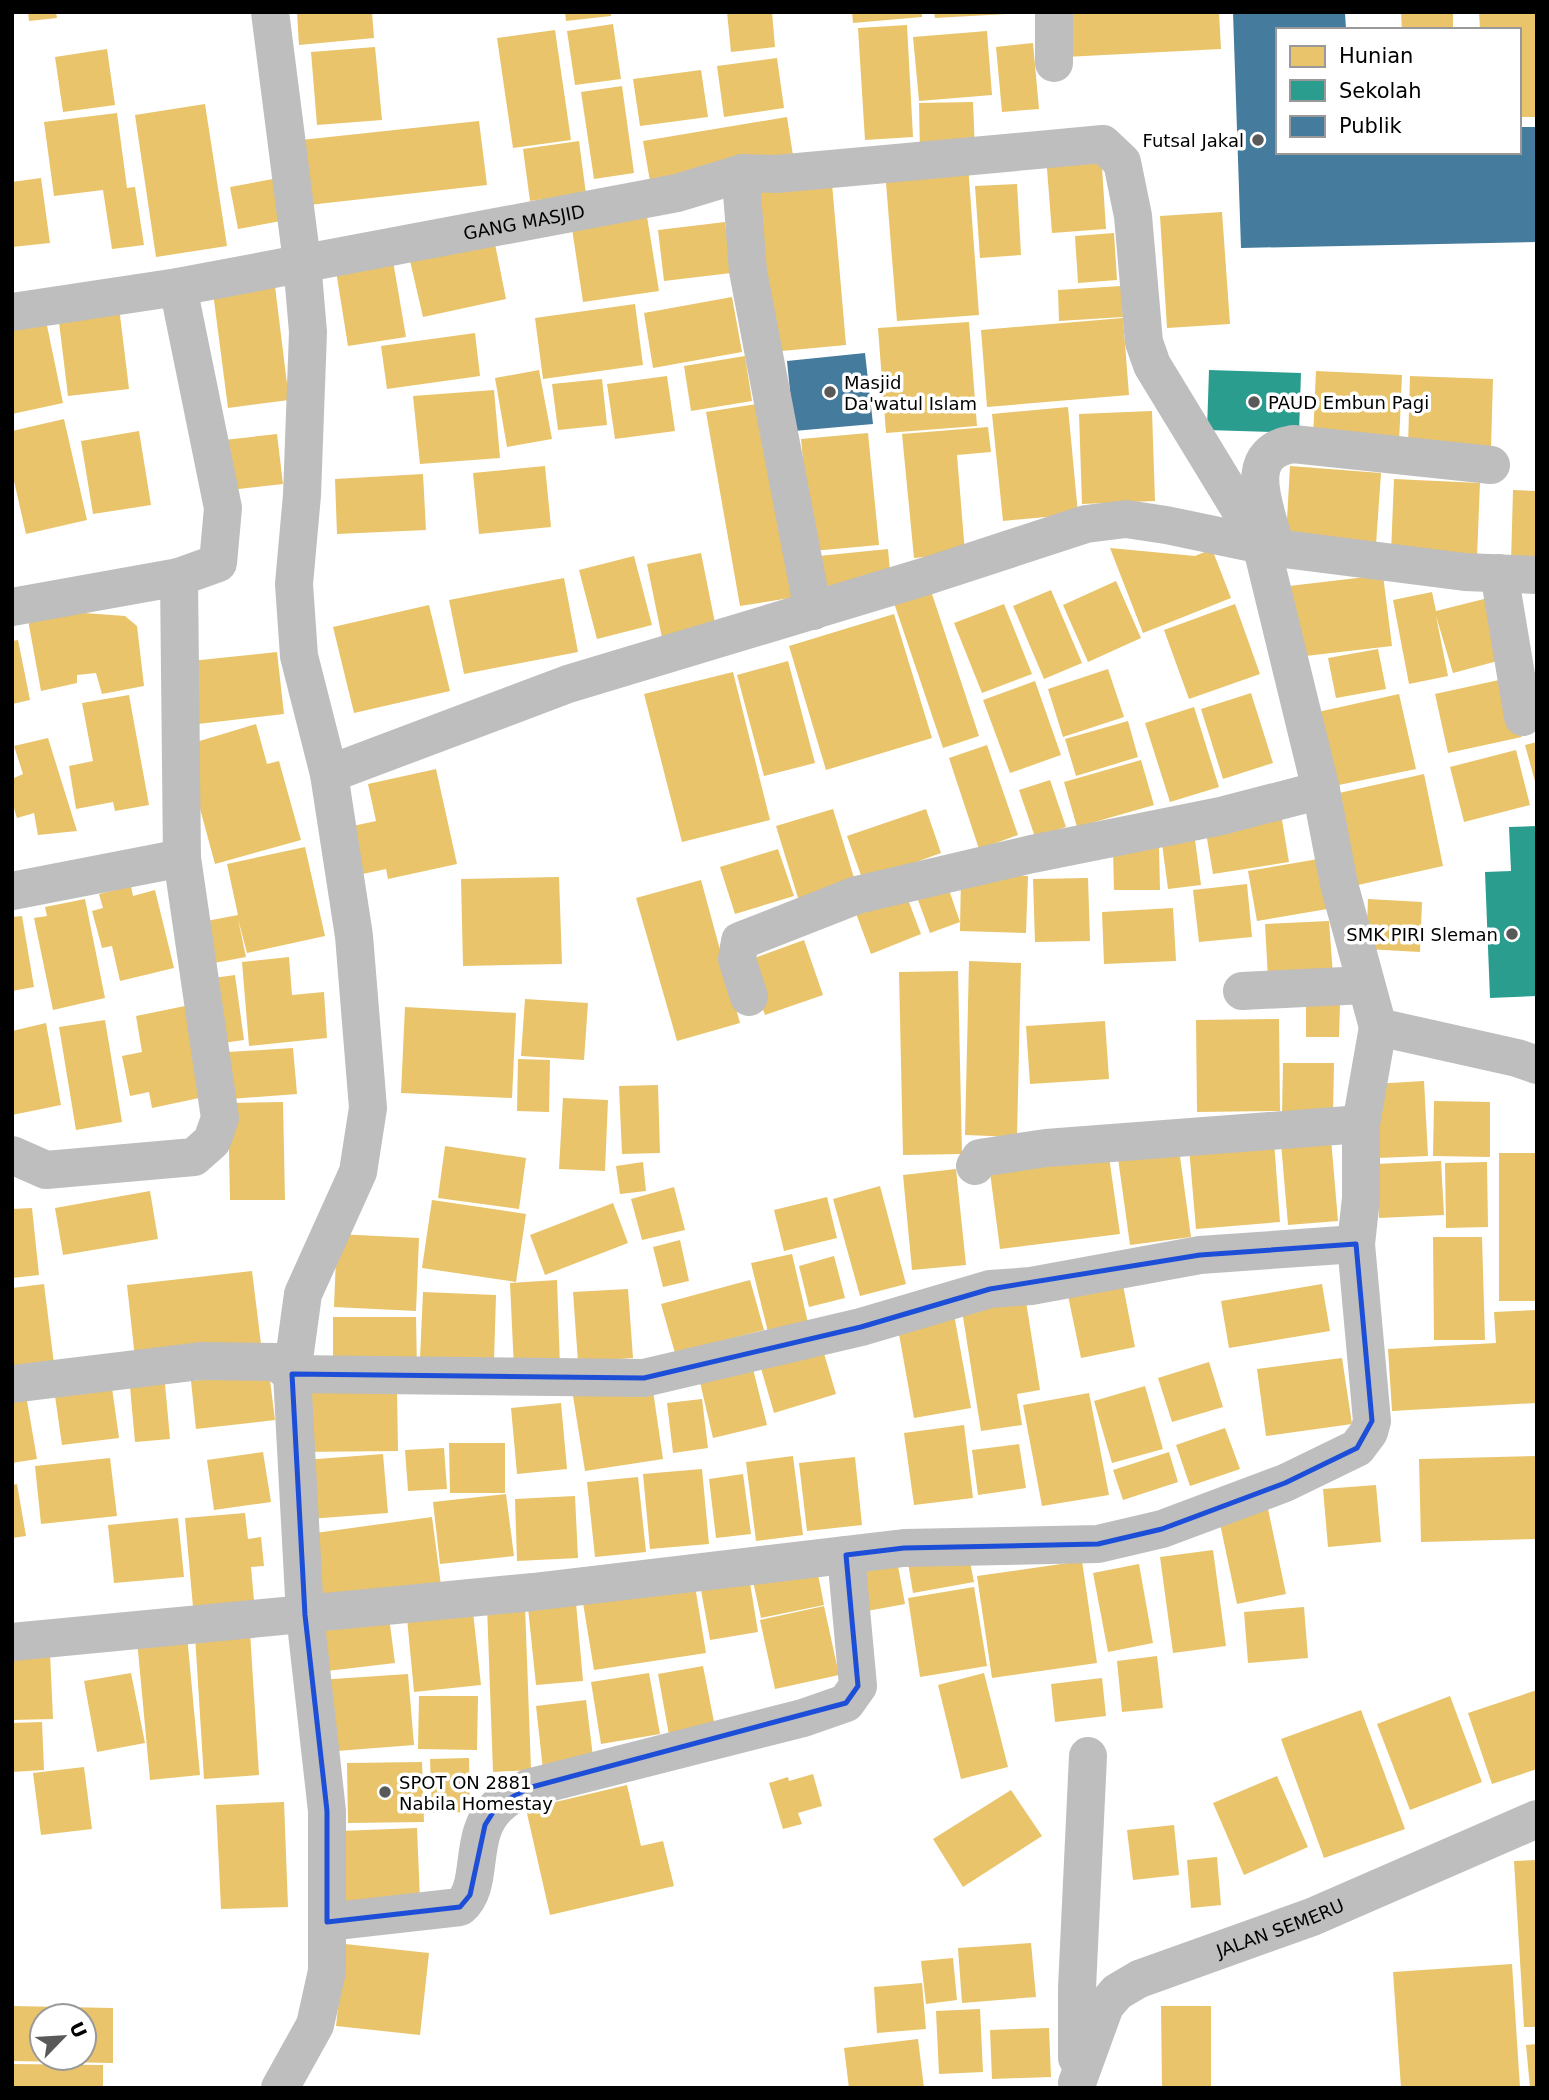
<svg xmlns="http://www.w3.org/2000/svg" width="1549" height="2100" font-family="'DejaVu Sans',sans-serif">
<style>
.homes{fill:#e9c46a;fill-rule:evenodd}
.schools{fill:#2a9d8f}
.public{fill:#457b9d}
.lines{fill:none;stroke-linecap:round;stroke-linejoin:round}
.minor{stroke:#bebebe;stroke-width:38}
.marked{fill:none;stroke:#1d4ed8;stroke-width:5;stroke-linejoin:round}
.poi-dot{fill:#595959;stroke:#fff;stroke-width:2.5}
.labels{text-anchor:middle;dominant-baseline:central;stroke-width:7;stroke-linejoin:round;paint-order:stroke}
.poi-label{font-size:18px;fill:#000;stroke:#fff;text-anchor:start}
.street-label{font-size:18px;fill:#000;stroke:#fff}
</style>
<rect width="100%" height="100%" fill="#fff"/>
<g class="homes">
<path d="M28 12H56L57 18 29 21Z"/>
<path d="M297 12H372L374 38 299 45Z"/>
<path d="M565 12H611V16L566 21Z"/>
<path d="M727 12H772L775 47 731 52Z"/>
<path d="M852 12H922V17L853 23Z"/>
<path d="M934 12H1007V14L935 18Z"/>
<path d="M1063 12H1219L1221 49 1065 57Z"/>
<path d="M1401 12H1453V30H1402Z"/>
<path d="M1479 12H1537V117H1519V30H1480Z"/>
<path d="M613 24 621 79 575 85 567 31Z"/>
<path d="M907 25 913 137 865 140 858 28Z"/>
<path d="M555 30 571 140 513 148 497 38Z"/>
<path d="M987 31 992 95 919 101 913 37Z"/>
<path d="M1033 43 1039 109 1002 112 996 47Z"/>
<path d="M375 47 382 120 317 125 311 52Z"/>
<path d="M107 49 115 105 63 112 55 57Z"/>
<path d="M777 58 784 108 724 117 717 66Z"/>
<path d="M701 70 708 117 640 126 633 79Z"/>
<path d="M622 86 634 173 594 179 581 92Z"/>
<path d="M973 102 975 152 920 153 919 103Z"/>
<path d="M205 104 227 246 156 257 135 115Z"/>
<path d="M117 113 127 188 135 187 144 245 112 249 103 190 54 196 44 122Z"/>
<path d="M787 117 794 162 651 187 643 141Z"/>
<path d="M479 121 487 185 309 205 301 140Z"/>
<path d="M579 141 586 194 530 201 523 149Z"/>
<path d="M1101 152 1106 229 1052 233 1046 156Z"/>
<path d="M968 164 979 315 897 321 885 170Z"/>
<path d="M831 172 846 345 771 352 755 178Z"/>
<path d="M41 178 50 243 12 247V182Z"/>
<path d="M278 178 286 220 238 229 230 187Z"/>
<path d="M1017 184 1021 255 980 258 975 186Z"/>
<path d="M646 210 659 291 583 302 571 222Z"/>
<path d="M1222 212 1230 324 1167 328 1160 216Z"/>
<path d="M725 222 731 273 664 281 658 230Z"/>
<path d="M1114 233 1117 280 1078 283 1075 236Z"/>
<path d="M493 234 506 299 423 317 408 252Z"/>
<path d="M393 261 406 337 348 346 336 271Z"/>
<path d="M274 278 289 400 228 408 212 285Z"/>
<path d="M1121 286 1123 317 1059 321 1058 290Z"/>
<path d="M732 297 742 352 653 368 644 313Z"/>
<path d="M635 304 643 365 543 379 535 318Z"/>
<path d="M119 307 129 389 68 396 58 314Z"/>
<path d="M45 316 63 403 12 414V323Z"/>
<path d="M1123 318 1129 395 987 407 981 330Z"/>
<path d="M969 322 977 426 886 433 878 328Z"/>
<path d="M475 333 480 376 387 389 381 346Z"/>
<path d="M745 356 752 401 691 411 684 366Z"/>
<path d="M539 370 552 439 507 447 495 378Z"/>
<path d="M1316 371 1402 375 1399 443 1313 439Z"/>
<path d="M667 376 675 431 615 439 607 384Z"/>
<path d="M1410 376 1493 379 1491 449 1408 446Z"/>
<path d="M602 379 607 425 558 430 552 384Z"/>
<path d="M494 390 500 458 420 464 413 396Z"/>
<path d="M763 403 796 597 740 606 706 412Z"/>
<path d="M1068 407 1078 514 1003 521 992 414Z"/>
<path d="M1152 411 1155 501 1082 504 1079 414Z"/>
<path d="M64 419 87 520 26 534 12 472V431Z"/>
<path d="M988 427 991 452 957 455 965 553 914 558 902 434Z"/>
<path d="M139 431 151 505 93 514 81 441Z"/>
<path d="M868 433 879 545 812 551 801 439Z"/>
<path d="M277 434 283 484 230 490 224 440Z"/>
<path d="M545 466 551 527 479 534 473 473Z"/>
<path d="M1290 466 1381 473 1376 545 1286 538Z"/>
<path d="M423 474 426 530 337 534 335 479Z"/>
<path d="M1394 479 1480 483 1477 557 1391 553Z"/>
<path d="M1513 490 1537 491V563L1511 562Z"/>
<path d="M1110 548 1195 556 1212 549 1231 598 1143 633Z"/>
<path d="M888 549 891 582 823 588 819 556Z"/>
<path d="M701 553 716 628 662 638 647 564Z"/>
<path d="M634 556 652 625 597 639 579 570Z"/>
<path d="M1383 575 1392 646 1297 657 1289 586Z"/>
<path d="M564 578 578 652 464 674 449 600Z"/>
<path d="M1116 581 1141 638 1088 662 1063 605Z"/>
<path d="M1051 590 1082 663 1044 679 1013 606Z"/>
<path d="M931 591 979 736 943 748 894 603Z"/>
<path d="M1432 592 1436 611 1488 598 1505 659 1453 673 1436 616 1448 676 1409 684 1393 600Z"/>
<path d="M1004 604 1032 674 982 693 954 623Z"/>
<path d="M1235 604 1260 674 1189 699 1164 630Z"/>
<path d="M429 605 450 691 354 713 333 627Z"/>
<path d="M84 613 125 616 137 626 144 686 102 694 96 673 77 675V683L41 691 28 620Z"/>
<path d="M894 614 932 738 826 770 789 646Z"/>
<path d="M18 640 30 700 12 704V641Z"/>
<path d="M1378 649 1386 689 1336 698 1328 658Z"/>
<path d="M277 652 284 714 198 724 191 661Z"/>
<path d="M788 661 815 763 764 776 737 675Z"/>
<path d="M1108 669 1124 717 1063 737 1048 689Z"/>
<path d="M733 672 770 820 682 842 644 694Z"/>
<path d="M1508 678 1522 737 1448 753 1435 694Z"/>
<path d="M1035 681 1061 755 1010 773 983 700Z"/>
<path d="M1251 693 1273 763 1223 779 1201 709Z"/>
<path d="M1399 694 1416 769 1334 786 1318 712Z"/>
<path d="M129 695 149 805 115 811 113 802 76 809 69 766 93 761 82 703Z"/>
<path d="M1194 707 1219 787 1170 802 1145 723Z"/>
<path d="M1128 721 1138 757 1076 776 1065 739Z"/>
<path d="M256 724 267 764 279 761 301 840 215 864 183 746Z"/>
<path d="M48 738 77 831 38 835 34 813 17 818 12 802V779L23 774 14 746Z"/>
<path d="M1537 742V785H1536L1525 745Z"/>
<path d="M987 745 1018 835 979 849 949 758Z"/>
<path d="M1516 750 1530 805 1464 822 1450 767Z"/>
<path d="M1141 760 1154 805 1077 827 1064 782Z"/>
<path d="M436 769 457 864 388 879 386 869 358 875 348 827 376 821 368 784Z"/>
<path d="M1424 774 1443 866 1358 885 1339 793Z"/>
<path d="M1050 780 1066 827 1035 837 1019 790Z"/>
<path d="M833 809 855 881 798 898 776 826Z"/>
<path d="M926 809 941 853 863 881 847 836Z"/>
<path d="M1281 814 1289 862 1213 874 1205 827Z"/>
<path d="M1194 832 1201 885 1168 889 1161 836Z"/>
<path d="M305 847 325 936 247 953 238 919 246 957 203 965 196 923 238 915 227 864Z"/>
<path d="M1159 847 1160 890H1114L1113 849Z"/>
<path d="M778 849 794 896 735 914 720 867Z"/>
<path d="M1324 858 1333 908 1257 921 1248 871Z"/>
<path d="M961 874 1028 876 1026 933 960 931Z"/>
<path d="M559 877 562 964 463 966 461 879Z"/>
<path d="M1088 878 1090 941 1035 942 1033 879Z"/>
<path d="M701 880 740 1023 677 1041 636 898Z"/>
<path d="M1247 884 1252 937 1199 942 1193 890Z"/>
<path d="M131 886 133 896 155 890 174 968 120 981 112 946 102 948 92 911 103 908 99 894Z"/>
<path d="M904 889 921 934 871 954 854 908Z"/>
<path d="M949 890 960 922 930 933 918 900Z"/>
<path d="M85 899 105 998 53 1010 34 918 47 916 45 907Z"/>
<path d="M1368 899 1422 902 1420 952 1366 949Z"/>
<path d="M1173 908 1176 961 1104 964 1102 912Z"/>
<path d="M22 916 34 987 12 991V917Z"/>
<path d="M1329 921 1333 975 1268 978 1265 924Z"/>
<path d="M804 940 823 995 765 1015 746 961Z"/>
<path d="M289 957 292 995 324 992 327 1038 249 1046 242 962Z"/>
<path d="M969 961 1021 963 1017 1137 965 1135Z"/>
<path d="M958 971 962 1154 903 1155 899 972Z"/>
<path d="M235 975 244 1040 215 1044 206 979Z"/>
<path d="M525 999 588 1003 584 1060 521 1056Z"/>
<path d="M1306 1004H1340L1339 1037H1306Z"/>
<path d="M185 1006 204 1097 152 1108 149 1092 130 1096 122 1056 142 1052 136 1016Z"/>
<path d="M405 1007 516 1013 512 1098 401 1093Z"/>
<path d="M1279 1019 1280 1111 1197 1112 1196 1020Z"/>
<path d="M105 1020 122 1122 76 1130 59 1027Z"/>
<path d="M1105 1021 1109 1079 1030 1084 1026 1026Z"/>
<path d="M46 1023 61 1105 12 1115V1031Z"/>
<path d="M293 1048 297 1094 231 1099 228 1052Z"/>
<path d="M518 1059 550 1060 549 1112 517 1111Z"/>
<path d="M1283 1063H1334L1333 1116 1282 1115Z"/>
<path d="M1424 1081 1428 1156 1377 1158 1373 1084Z"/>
<path d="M658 1085 660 1153 622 1154 619 1086Z"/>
<path d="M563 1098 608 1100 605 1171 559 1169Z"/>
<path d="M1434 1101 1490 1102V1157L1433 1156Z"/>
<path d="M283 1102 285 1200H230L228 1103Z"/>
<path d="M1331 1139 1338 1221 1288 1225 1281 1143Z"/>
<path d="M1274 1141 1280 1222 1196 1229 1189 1148Z"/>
<path d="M1178 1142 1191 1237 1130 1245 1117 1151Z"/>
<path d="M445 1146 526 1158 519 1209 438 1198Z"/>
<path d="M1108 1150 1120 1234 1000 1249 989 1165Z"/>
<rect x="1499" y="1153" width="38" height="148"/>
<path d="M1441 1161 1444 1215 1379 1218 1376 1164Z"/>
<path d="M643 1162 646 1191 620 1194 616 1166Z"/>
<path d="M1487 1162 1488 1227 1446 1228 1445 1163Z"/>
<path d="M956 1169 966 1265 912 1270 903 1175Z"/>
<path d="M880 1186 906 1284 860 1296 833 1199Z"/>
<path d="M674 1187 685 1230 642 1240 631 1199Z"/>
<path d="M150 1191 158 1239 63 1255 55 1208Z"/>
<path d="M827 1197 837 1238 784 1251 774 1210Z"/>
<path d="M432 1200 526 1214 516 1282 422 1268Z"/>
<path d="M613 1203 628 1243 545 1275 530 1235Z"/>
<path d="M32 1208 39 1275 12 1278V1209Z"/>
<path d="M337 1234 419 1238 416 1311 334 1307Z"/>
<path d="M1433 1237H1482L1485 1340H1434Z"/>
<path d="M680 1240 689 1281 663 1287 653 1247Z"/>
<path d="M792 1254 808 1323 768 1332 751 1263Z"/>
<path d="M834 1256 845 1298 809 1307 799 1266Z"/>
<path d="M252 1271 261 1344 135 1358 127 1285Z"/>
<path d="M1121 1275 1135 1347 1081 1358 1066 1286Z"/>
<path d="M557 1280 560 1367 514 1369 510 1283Z"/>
<path d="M750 1280 764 1330 675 1353 661 1304Z"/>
<path d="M44 1284 54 1364 12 1369V1288Z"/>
<path d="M1322 1284 1330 1331 1229 1348 1221 1301Z"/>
<path d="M628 1289 633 1358 578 1362 573 1292Z"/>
<path d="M423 1292 496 1295 494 1361 420 1359Z"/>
<path d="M1025 1295 1040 1390 1017 1394 1022 1425 981 1431 961 1304Z"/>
<path d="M1537 1310V1403L1392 1411 1388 1349 1496 1343 1494 1312Z"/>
<path d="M954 1314 971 1408 914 1418 897 1323Z"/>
<path d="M333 1317H416L417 1370H333Z"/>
<path d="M820 1340 836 1394 774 1413 758 1358Z"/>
<path d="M1342 1358 1352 1424 1266 1436 1257 1369Z"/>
<path d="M1209 1362 1223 1407 1172 1422 1158 1378Z"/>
<path d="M752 1365 767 1425 713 1438 699 1378Z"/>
<path d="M269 1372 275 1420 196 1429 191 1381Z"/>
<path d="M165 1384 170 1439 135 1442 130 1387Z"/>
<path d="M652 1384 663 1459 585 1471 573 1396Z"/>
<path d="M1145 1386 1163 1449 1112 1463 1094 1401Z"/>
<path d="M112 1388 119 1438 62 1445 55 1396Z"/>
<path d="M297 1388H397L398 1451 298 1452Z"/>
<path d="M1089 1393 1109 1495 1042 1506 1023 1405Z"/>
<path d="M26 1395 37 1459 12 1463V1397Z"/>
<path d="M702 1399 708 1448 673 1453 667 1403Z"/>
<path d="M561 1403 567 1469 517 1474 511 1408Z"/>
<path d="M964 1425 973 1498 914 1505 904 1433Z"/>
<path d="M1225 1428 1240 1469 1190 1486 1176 1445Z"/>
<path d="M449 1443H505V1493H450Z"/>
<path d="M1019 1444 1026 1488 978 1495 972 1450Z"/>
<path d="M444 1448 447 1489 408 1491 405 1450Z"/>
<path d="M263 1452 271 1502 214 1510 207 1460Z"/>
<path d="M1169 1452 1178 1482 1123 1500 1113 1470Z"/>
<path d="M383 1454 388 1513 309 1519 304 1460Z"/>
<path d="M793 1456 803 1535 756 1541 746 1462Z"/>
<path d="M1537 1456V1539L1421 1542 1419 1459Z"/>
<path d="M855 1457 862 1525 807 1531 799 1463Z"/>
<path d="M110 1458 117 1516 41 1524 35 1466Z"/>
<path d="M702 1469 709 1544 650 1549 643 1474Z"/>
<path d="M743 1474 751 1534 716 1538 709 1479Z"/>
<path d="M638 1477 646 1552 595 1557 587 1482Z"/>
<path d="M17 1484 26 1536 12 1538V1485Z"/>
<path d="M1376 1485 1381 1542 1328 1547 1323 1489Z"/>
<path d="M506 1494 514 1556 440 1564 433 1502Z"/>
<path d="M575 1496 578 1558 517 1561 515 1499Z"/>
<path d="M1268 1509 1286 1594 1237 1604 1219 1519Z"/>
<path d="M245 1513 248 1539 261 1537 264 1566 251 1567 255 1612 194 1618 185 1518Z"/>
<path d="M432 1517 442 1593 318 1609 308 1534Z"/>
<path d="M178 1518 184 1577 114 1583 108 1525Z"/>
<path d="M967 1547 974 1582 913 1593 907 1557Z"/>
<path d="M1213 1550 1226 1646 1173 1653 1160 1557Z"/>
<path d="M896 1555 905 1604 867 1611 857 1562Z"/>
<path d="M815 1559 824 1605 761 1618 751 1572Z"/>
<path d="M1082 1561 1097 1663 992 1678 977 1576Z"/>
<path d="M1139 1564 1153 1643 1108 1652 1093 1573Z"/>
<path d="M748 1571 758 1632 710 1640 699 1579Z"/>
<path d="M694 1580 706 1653 594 1670 582 1597Z"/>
<path d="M974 1587 987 1666 920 1677 908 1598Z"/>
<path d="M576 1603 583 1681 536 1685 528 1608Z"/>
<path d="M525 1605 531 1770 493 1772 487 1606Z"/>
<path d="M824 1606 839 1675 775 1689 760 1620Z"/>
<path d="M1304 1607 1308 1658 1248 1663 1244 1612Z"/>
<path d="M473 1612 481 1685 414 1692 407 1618Z"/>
<path d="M389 1617 395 1663 327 1671 322 1625Z"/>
<path d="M250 1632 259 1775 204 1779 195 1635Z"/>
<path d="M187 1635 200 1775 150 1780 137 1640Z"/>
<path d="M50 1653 53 1719 12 1720V1655Z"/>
<path d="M1157 1656 1163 1708 1122 1712 1117 1661Z"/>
<path d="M703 1666 715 1727 669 1735 658 1674Z"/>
<path d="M131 1673 145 1743 97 1752 84 1681Z"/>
<path d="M649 1673 660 1734 601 1744 591 1682Z"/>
<path d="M984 1673 1008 1767 961 1779 938 1685Z"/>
<path d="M408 1674 414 1745 324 1752 318 1680Z"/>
<path d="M1102 1678 1106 1716 1055 1722 1051 1684Z"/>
<path d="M1537 1690V1769L1492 1784 1468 1713Z"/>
<path d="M419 1696H478L477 1750 418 1749Z"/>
<path d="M1450 1696 1482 1782 1410 1810 1377 1724Z"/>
<path d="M586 1700 594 1765 543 1770 536 1706Z"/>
<path d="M1361 1710 1405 1829 1324 1858 1281 1739Z"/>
<path d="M42 1722 44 1770 12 1772V1723Z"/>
<path d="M469 1758 470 1812 432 1813 430 1759Z"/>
<path d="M422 1762 424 1822 348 1823 347 1763Z"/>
<path d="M84 1767 92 1829 41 1835 33 1773Z"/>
<path d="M813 1774 822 1806 798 1813 802 1824 783 1829 769 1783 788 1777 789 1781Z"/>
<path d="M1277 1776 1308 1847 1244 1875 1213 1803Z"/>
<path d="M627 1785 641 1846 663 1841 674 1886 550 1915 526 1809Z"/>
<path d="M1011 1790 1042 1836 963 1887 933 1839Z"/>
<path d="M284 1802 288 1907 221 1909 216 1805Z"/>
<path d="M1174 1825 1179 1875 1133 1880 1127 1830Z"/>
<path d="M417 1828 420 1900 343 1903 340 1831Z"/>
<path d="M1217 1857 1221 1905 1191 1908 1187 1860Z"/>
<path d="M1537 1860V2027H1524L1514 1861Z"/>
<path d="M1031 1943 1036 1997 962 2003 958 1948Z"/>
<path d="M345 1944 429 1953 420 2035 336 2026Z"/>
<path d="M953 1958 957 2000 926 2004 921 1961Z"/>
<path d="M1512 1964 1520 2088H1401L1393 1972Z"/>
<path d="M922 1983 926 2029 877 2033 874 1987Z"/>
<path d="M12 2006 113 2008V2063L12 2061ZM42 2016H84V2058H42Z"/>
<path d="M1161 2006H1211V2088H1162Z"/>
<path d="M980 2009 983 2072 939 2074 936 2011Z"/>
<path d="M1049 2028 1051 2077 992 2079 990 2030Z"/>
<path d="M918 2039 924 2088H849L844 2048Z"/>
<path d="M1537 2044V2088H1530L1526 2045Z"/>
<path d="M12 2064 103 2065V2088H12Z"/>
</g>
<g class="schools">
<path d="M1209 370 1301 373 1299 433 1207 430Z"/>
<path d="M1537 826V996L1490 998 1485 872 1511 871 1509 827Z"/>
</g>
<g class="public">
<path d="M1233 12H1345L1346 30H1278V152H1519V127H1537V242L1241 248Z"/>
<path d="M865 353 873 424 794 431 787 361Z"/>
</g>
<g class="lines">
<g class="minor">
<path d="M270 12 302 262 308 332 302 495 294 584 299 656 329 774 354 936 368 1108 358 1172 303 1294 292 1374 305 1615 327 1811V1971L315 2025 280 2088"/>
<path d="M1054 12V63"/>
<path d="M743 173 742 193 748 271 813 611"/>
<path id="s1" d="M12 312 178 287 677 193 743 173 776 174 1103 144 1122 162 1133 216 1144 342 1152 365 1261 544 1321 790 1339 884 1378 1027 1517 1058 1537 1065"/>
<path d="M1275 546C1267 510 1238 453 1293 444L1491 465"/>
<path d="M1499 573 1523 717"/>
<path d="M12 607 179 577"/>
<path d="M329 774 568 684 930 575 1086 524 1126 519 1166 525 1276 548 1465 572 1537 575"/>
<path d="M12 891 182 858"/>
<path d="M1242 991 1365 985"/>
<path d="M749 997 737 959 740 941 857 895 1032 854 1221 816 1321 790"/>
<path d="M12 1155 46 1170 194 1157 212 1141 220 1118 182 858 179 577 218 563 223 508 178 287"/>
<path d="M975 1166 980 1158 1046 1148 1361 1124"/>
<path d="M12 1384 201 1361 276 1362 292 1374 644 1378 861 1327 990 1289 1031 1286 1200 1255 1356 1244"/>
<path d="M12 1642 533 1592 904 1548 1098 1544 1162 1529 1285 1483 1357 1448 1369 1432 1372 1421 1356 1244 1361 1198V1124L1378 1027"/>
<path d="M327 1922 460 1907C486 1885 466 1834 499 1805 507 1797 518 1793 528 1788L803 1718 846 1703 858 1686 846 1555"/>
<path d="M1077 2058V1988L1088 1756"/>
<path id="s2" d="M1077 2083 1105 2006 1117 1992 1139 1979 1312 1917 1537 1819"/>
</g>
</g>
<path class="marked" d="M1356 1244 1372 1421 1357 1448 1285 1483 1162 1529 1098 1544 904 1548 846 1555 858 1686 846 1703 528 1788 497 1806 485 1825 470 1895 460 1907 327 1922V1811L305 1615 292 1374 644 1378 861 1327 990 1289 1200 1255Z"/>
<g class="poi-dot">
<circle cx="1258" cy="140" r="7"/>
<circle cx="830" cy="392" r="7"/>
<circle cx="1254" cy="402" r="7"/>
<circle cx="1512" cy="934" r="7"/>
<circle cx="385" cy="1792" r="7"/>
</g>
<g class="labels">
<g class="poi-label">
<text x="1244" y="140" text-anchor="end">Futsal Jakal</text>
<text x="844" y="382">Masjid<tspan x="844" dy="21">Da'watul Islam</tspan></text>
<text x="1268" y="402">PAUD Embun Pagi</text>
<text x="1498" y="934" text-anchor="end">SMK PIRI Sleman</text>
<text x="399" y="1782">SPOT ON 2881<tspan x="399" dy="21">Nabila Homestay</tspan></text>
</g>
<g class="street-label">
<text stroke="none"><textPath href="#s1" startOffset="520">GANG MASJID</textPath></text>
<text stroke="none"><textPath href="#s2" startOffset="276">JALAN SEMERU</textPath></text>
</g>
</g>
<rect width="1549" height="2100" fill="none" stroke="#000000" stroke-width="28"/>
<rect x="1276" y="28" width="245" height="126" fill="#ffffff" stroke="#999999" stroke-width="2"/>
<rect x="1290" y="46" width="35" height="21" fill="#e9c46a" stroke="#999999" stroke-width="2"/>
<text x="1339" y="63" font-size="21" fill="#000000">Hunian</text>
<rect x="1290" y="80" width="35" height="21" fill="#2a9d8f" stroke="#999999" stroke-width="2"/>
<text x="1339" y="98" font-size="21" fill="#000000">Sekolah</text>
<rect x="1290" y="116" width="35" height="21" fill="#457b9d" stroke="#999999" stroke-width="2"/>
<text x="1339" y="133" font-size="21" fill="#000000">Publik</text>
<g transform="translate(63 2037) rotate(65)"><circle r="33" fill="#ffffff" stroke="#999999" stroke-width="2"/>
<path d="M0-5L12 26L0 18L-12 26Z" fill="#595959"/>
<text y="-10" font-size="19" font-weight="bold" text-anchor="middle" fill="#000000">U</text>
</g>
</svg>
